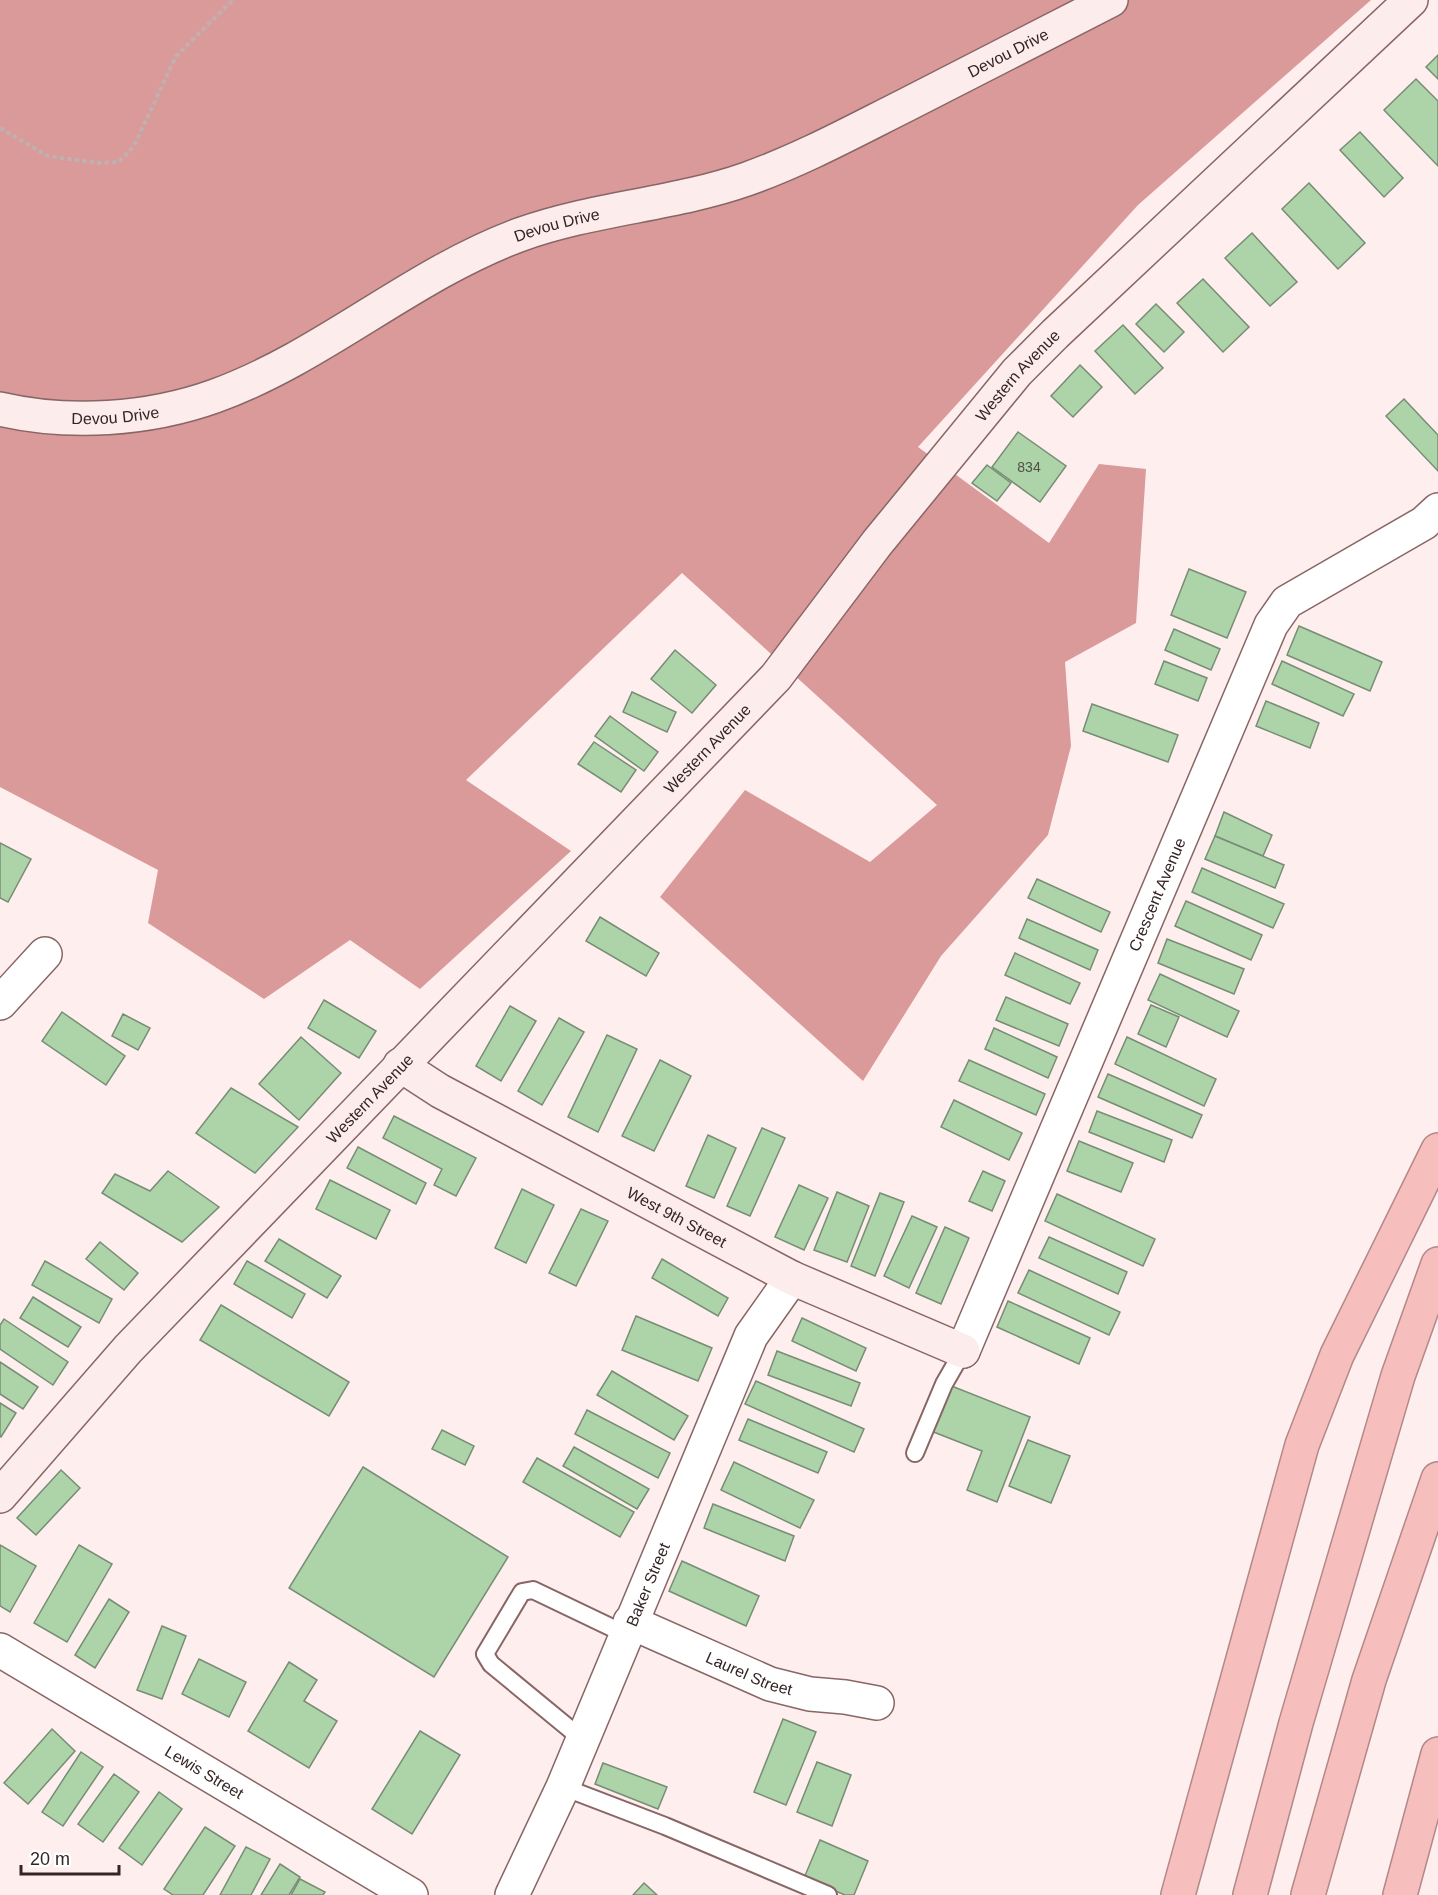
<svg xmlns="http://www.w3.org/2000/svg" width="1438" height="1895" font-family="Arial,sans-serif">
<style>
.forest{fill:#d99a99}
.building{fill:#acd4a8;stroke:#778d75;stroke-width:1.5}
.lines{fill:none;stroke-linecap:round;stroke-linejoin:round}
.lane-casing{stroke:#886665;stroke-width:20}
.street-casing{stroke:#886665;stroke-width:36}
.secondary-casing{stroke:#886665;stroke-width:36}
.highway-casing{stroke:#b28888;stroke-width:36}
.path{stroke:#c0b0af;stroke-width:4;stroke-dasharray:4.5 3;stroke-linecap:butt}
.lane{stroke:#fff;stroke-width:16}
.street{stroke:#fff;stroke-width:33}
.secondary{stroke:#fceceb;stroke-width:33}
.highway{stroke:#f6bebd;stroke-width:33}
.labels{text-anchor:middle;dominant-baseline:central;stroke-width:6;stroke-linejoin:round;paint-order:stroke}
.number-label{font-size:14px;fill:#525146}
.street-label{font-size:16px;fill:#342525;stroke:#fff}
</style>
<rect width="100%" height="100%" fill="#feeeed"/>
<path class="forest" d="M0 0H1371L1138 205 918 447 1049 543 1099 464 1146 469 1136 623 1065 662 1071 746 1048 835 941 956 863 1081 660 897 745 790 870 862 937 805 682 573 466 780 571 851 420 989 350 940 264 999 148 923 158 870 0 787Z"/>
<g class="building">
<path d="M1438 55V79L1426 67Z"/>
<path d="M1416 79 1438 101V166L1384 110Z"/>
<path d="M1360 132 1403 178 1384 197 1340 150Z"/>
<path d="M1309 183 1365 243 1338 269 1282 209Z"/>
<path d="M1252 233 1297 282 1270 306 1225 258Z"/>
<path d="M1203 279 1249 327 1223 352 1177 303Z"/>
<path d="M1156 304 1184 332 1164 352 1136 324Z"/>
<path d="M1123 325 1163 368 1135 394 1095 351Z"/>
<path d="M1080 365 1102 387 1073 417 1051 396Z"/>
<path d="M1404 399 1438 435V471L1386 416Z"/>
<path d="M1018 432 1066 466 1040 502 992 467Z"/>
<path d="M987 465 1011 483 997 501 972 483Z"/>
<path d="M1189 569 1246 592 1227 638 1171 615Z"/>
<path d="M1299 626 1382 662 1370 691 1287 655Z"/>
<path d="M1174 629 1220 649 1211 670 1165 650Z"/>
<path d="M675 650 716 685 692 713 651 679Z"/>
<path d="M1164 661 1207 678 1198 701 1155 684Z"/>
<path d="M1282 661 1354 694 1343 716 1272 684Z"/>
<path d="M632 692 676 712 667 732 623 712Z"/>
<path d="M1266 701 1319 723 1310 748 1256 726Z"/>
<path d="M1092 704 1178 735 1168 762 1083 731Z"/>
<path d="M610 716 658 752 644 771 595 736Z"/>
<path d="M594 742 636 770 621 792 578 764Z"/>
<path d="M1224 812 1272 835 1263 856 1215 836Z"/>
<path d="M1215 836 1284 865 1275 888 1205 859Z"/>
<path d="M0 843 31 859 8 902 0 898Z"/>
<path d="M1202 868 1284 904 1273 928 1192 892Z"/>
<path d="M1037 879 1110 912 1101 932 1028 898Z"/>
<path d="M1186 901 1262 935 1251 960 1175 926Z"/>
<path d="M600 917 659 953 646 976 586 941Z"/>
<path d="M1027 919 1098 950 1090 970 1019 938Z"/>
<path d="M1167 939 1244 969 1234 994 1158 963Z"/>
<path d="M1015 953 1080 983 1070 1004 1005 975Z"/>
<path d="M1160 974 1239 1011 1227 1037 1148 1000Z"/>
<path d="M1006 997 1068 1024 1059 1046 996 1020Z"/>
<path d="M324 1000 376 1031 359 1058 308 1028Z"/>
<path d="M1151 1005 1179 1017 1166 1047 1138 1034Z"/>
<path d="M510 1006 536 1021 501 1081 476 1066Z"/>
<path d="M62 1012 125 1056 106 1085 42 1041Z"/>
<path d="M123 1014 150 1028 138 1050 112 1036Z"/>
<path d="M559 1018 584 1032 542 1105 518 1091Z"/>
<path d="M994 1028 1057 1057 1048 1078 985 1049Z"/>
<path d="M607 1035 637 1049 598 1132 568 1117Z"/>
<path d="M301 1037 341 1073 299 1120 259 1084Z"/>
<path d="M1127 1037 1216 1079 1204 1106 1115 1064Z"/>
<path d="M660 1060 691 1076 654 1151 622 1136Z"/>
<path d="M969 1060 1045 1094 1036 1115 959 1081Z"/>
<path d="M1108 1074 1202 1115 1192 1138 1098 1097Z"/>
<path d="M231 1088 298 1127 255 1173 196 1133Z"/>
<path d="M954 1100 1022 1133 1009 1160 941 1127Z"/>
<path d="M1097 1111 1172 1140 1164 1162 1089 1132Z"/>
<path d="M394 1116 476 1158 456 1196 434 1185 442 1169 383 1138Z"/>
<path d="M762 1128 785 1138 750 1216 727 1206Z"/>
<path d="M708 1135 736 1148 714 1198 686 1186Z"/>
<path d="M1079 1141 1133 1163 1121 1192 1067 1171Z"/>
<path d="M358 1147 426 1183 416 1204 347 1168Z"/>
<path d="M168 1171 219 1207 182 1242 102 1193 115 1174 150 1191Z"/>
<path d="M983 1171 1005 1181 992 1211 969 1201Z"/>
<path d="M330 1180 390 1210 376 1239 316 1209Z"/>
<path d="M799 1185 828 1198 804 1250 775 1237Z"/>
<path d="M522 1189 554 1205 526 1263 495 1248Z"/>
<path d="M837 1192 869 1206 847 1262 814 1250Z"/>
<path d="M880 1193 904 1202 875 1276 851 1266Z"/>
<path d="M1057 1194 1155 1239 1143 1266 1045 1221Z"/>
<path d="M581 1209 608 1221 576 1286 549 1273Z"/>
<path d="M912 1216 937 1227 909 1288 884 1276Z"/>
<path d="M945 1227 969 1238 941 1304 916 1293Z"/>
<path d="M1049 1237 1127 1272 1118 1294 1039 1258Z"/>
<path d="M279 1239 341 1276 327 1298 265 1261Z"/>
<path d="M100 1242 138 1273 124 1290 86 1259Z"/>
<path d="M662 1259 728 1298 718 1316 652 1278Z"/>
<path d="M45 1261 112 1299 99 1323 32 1285Z"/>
<path d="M247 1261 305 1294 292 1318 234 1284Z"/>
<path d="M1029 1270 1120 1312 1109 1335 1018 1293Z"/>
<path d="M33 1297 81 1327 68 1347 20 1318Z"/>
<path d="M1008 1301 1090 1338 1079 1364 997 1327Z"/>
<path d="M221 1305 349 1382 329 1416 200 1340Z"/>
<path d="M636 1316 712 1348 698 1381 622 1350Z"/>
<path d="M802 1318 866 1348 856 1371 792 1341Z"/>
<path d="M4 1319 68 1362 53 1385 0 1349V1325Z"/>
<path d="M777 1351 860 1383 851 1406 768 1375Z"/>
<path d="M0 1362 38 1387 23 1409 0 1394Z"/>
<path d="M612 1371 688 1416 674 1440 597 1395Z"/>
<path d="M756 1381 864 1429 854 1452 745 1404Z"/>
<path d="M949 1385 1030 1417 997 1502 967 1490 982 1451 931 1431Z"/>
<path d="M0 1403 16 1413 1 1437 0 1436Z"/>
<path d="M587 1410 670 1453 658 1478 575 1434Z"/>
<path d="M748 1419 827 1452 818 1473 739 1440Z"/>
<path d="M442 1430 474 1446 465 1465 432 1449Z"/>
<path d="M1028 1440 1070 1456 1051 1503 1009 1486Z"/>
<path d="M574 1447 649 1489 637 1509 563 1466Z"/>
<path d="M537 1458 634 1512 620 1537 523 1482Z"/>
<path d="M734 1462 814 1500 800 1528 721 1490Z"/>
<path d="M363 1467 508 1557 434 1677 289 1588Z"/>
<path d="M61 1470 80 1488 36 1535 17 1518Z"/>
<path d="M713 1504 794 1536 785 1561 704 1528Z"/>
<path d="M0 1545 36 1566 10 1612 0 1606Z"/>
<path d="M79 1545 112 1564 67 1642 34 1623Z"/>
<path d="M682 1561 759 1596 746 1626 669 1591Z"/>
<path d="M109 1599 129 1612 95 1668 75 1655Z"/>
<path d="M162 1626 186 1636 162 1699 137 1690Z"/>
<path d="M199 1659 246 1682 229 1717 182 1694Z"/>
<path d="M289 1662 317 1680 304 1701 337 1721 309 1768 248 1731Z"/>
<path d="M783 1719 816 1732 786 1805 754 1792Z"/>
<path d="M52 1729 75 1751 28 1804 4 1783Z"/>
<path d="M420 1731 460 1755 412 1834 372 1809Z"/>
<path d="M81 1752 103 1767 63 1826 42 1812Z"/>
<path d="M817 1762 851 1775 832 1826 797 1812Z"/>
<path d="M603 1763 667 1787 658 1809 595 1784Z"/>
<path d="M114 1774 139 1792 103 1842 78 1824Z"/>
<path d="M159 1792 182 1809 142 1865 119 1848Z"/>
<path d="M205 1827 235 1846 203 1895H173L164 1889Z"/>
<path d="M820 1840 868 1861 854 1895H845L804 1878Z"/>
<path d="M246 1847 270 1859 251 1895H220Z"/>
<path d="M280 1864 300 1877 289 1895H261Z"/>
<path d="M300 1879 325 1892 323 1895H291Z"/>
<path d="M644 1883 657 1895H633Z"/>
</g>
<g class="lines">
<defs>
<g id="lane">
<path d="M915 1453 944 1384 963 1351"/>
<path d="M582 1739 491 1664 485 1654 522 1592 533 1590 625 1634"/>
<path d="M563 1787 665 1826 828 1895"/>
</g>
<g id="street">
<path d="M0 1003 45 954"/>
<path id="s1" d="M963 1351 1271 625 1287 602 1424 523 1438 510"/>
<path id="s2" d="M630 1622 770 1684 810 1694 845 1697 877 1703"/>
<path id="s3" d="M0 1650 411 1895"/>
<path id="s4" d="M512 1895 563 1787 751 1336 792 1278"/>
</g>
<g id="secondary">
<path id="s5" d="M0 409C69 425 148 420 215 396 323 357 411 275 519 235 593 208 673 205 747 179 803 159 854 131 906 105 974 70 1042 35 1111 0"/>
<path id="s6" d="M400 1065 440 1091 792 1278 963 1351"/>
<path id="s7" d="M0 1496 128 1349 776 677 877 543 1017 372 1055 334 1411 0"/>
</g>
<g id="highway">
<path d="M1178 1895 1302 1445 1337 1355 1438 1150"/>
<path d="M1250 1895 1296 1723 1398 1376 1438 1264"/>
<path d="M1308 1895 1369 1680 1438 1479"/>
<path d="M1400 1895 1438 1754"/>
</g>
</defs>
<use href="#lane" class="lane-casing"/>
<use href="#street" class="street-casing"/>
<use href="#secondary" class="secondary-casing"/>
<use href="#highway" class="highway-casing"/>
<path class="path" d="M0 128 48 156 98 163 119 162 134 146 176 56 233 0"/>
<use href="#lane" class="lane"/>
<use href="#street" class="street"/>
<use href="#secondary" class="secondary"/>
<use href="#highway" class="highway"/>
</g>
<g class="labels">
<g class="number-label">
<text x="1029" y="467">834</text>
</g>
<g class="street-label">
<text stroke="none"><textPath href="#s5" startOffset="1088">Devou Drive</textPath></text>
<text stroke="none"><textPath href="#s5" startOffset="602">Devou Drive</textPath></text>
<text stroke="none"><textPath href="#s7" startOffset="1515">Western Avenue</textPath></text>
<text stroke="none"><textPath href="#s5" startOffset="116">Devou Drive</textPath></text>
<text stroke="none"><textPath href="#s7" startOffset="1029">Western Avenue</textPath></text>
<text stroke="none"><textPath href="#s1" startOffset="496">Crescent Avenue</textPath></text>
<text stroke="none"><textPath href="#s7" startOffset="543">Western Avenue</textPath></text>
<text stroke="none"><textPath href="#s6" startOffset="316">West 9th Street</textPath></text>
<text stroke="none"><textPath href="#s4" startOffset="339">Baker Street</textPath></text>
<text stroke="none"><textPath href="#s2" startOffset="130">Laurel Street</textPath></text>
<text stroke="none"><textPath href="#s3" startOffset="238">Lewis Street</textPath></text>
</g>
</g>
<path d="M21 1865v9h98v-9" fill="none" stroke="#342525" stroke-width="3"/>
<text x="30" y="1865" font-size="18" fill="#342525" stroke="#ffffff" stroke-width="4.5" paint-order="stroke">20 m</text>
</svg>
